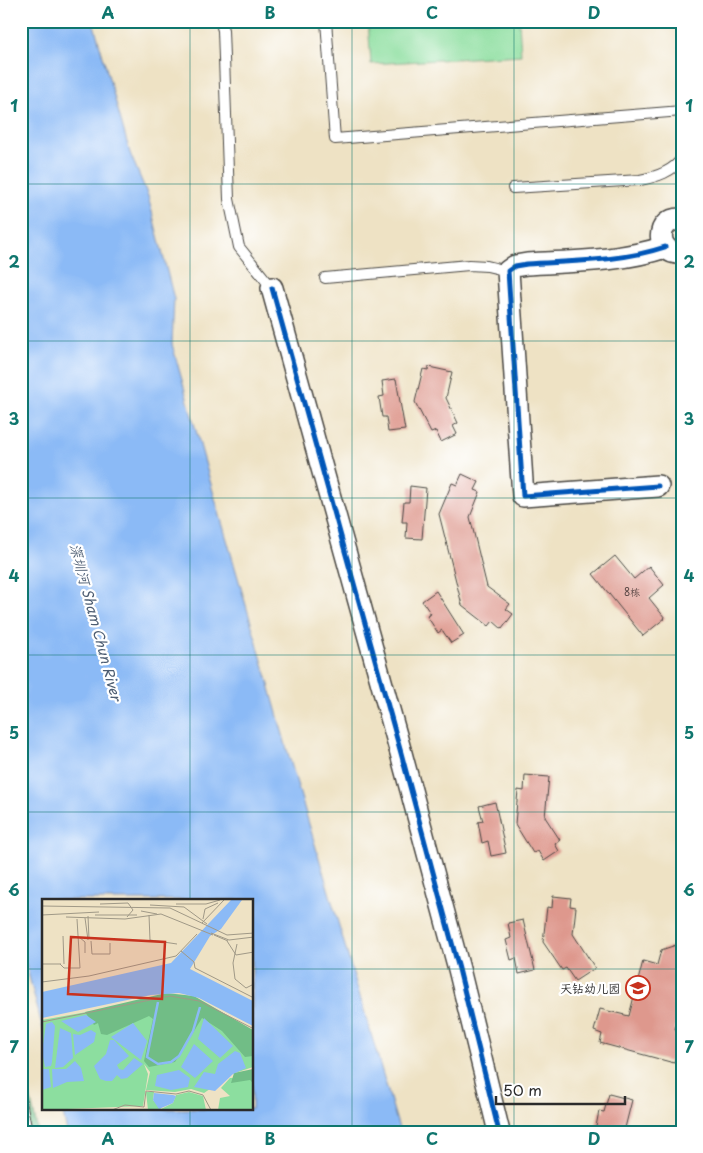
<svg xmlns="http://www.w3.org/2000/svg" width="703" height="1153" font-family="'Playpen Sans','LXGW WenKai TC',sans-serif">
<style>
.green{fill:#8cde9f;stroke:#5c8465}
.forest{fill:#71bd86;stroke:#4e7458}
.water{fill:#8bbaf6;stroke:#5b7290}
.building{fill:#de988d}
.lines{fill:none;stroke-linecap:round;stroke-linejoin:round}
.service-casing{stroke:#484642;stroke-width:12}
.minor-casing{stroke:#484642;stroke-width:24}
.service{stroke:#fff;stroke-width:10}
.minor{stroke:#fff;stroke-width:21}
.cycleway-casing{stroke:#fff;stroke-width:8}
.cycleway{stroke:#0057b8;stroke-width:5}
.grid{fill:none;stroke:#0f766e;stroke-width:1;stroke-opacity:0.55}
.labels{text-anchor:middle;dominant-baseline:central;stroke-width:4.5;stroke-linejoin:round;paint-order:stroke}
.number-label{font-size:10px;fill:#584644}
.poi-label{font-size:12px;fill:#2b2b2b;stroke:#fff;text-anchor:end}
.water-label{font-size:14px;font-style:italic;fill:#4d5d72;stroke:#fff}
.inset-river{fill:none;stroke:#8bbaf6;stroke-width:2.5}
.inset-road{fill:none;stroke:#a09987;stroke-width:1}
.view{fill:#c8321e;fill-opacity:0.15;stroke:#c8321e;stroke-width:2.5}
.inset-edge{fill:none;stroke:#2b2b2b;stroke-width:2.5}
.neatline{fill:none;stroke:#0f766e;stroke-width:2}
.grid-label{font-size:16px;text-anchor:middle;font-weight:bold;fill:#0f766e}
</style>
<rect width="100%" height="100%" fill="#fff"/>
<filter id="ink" filterUnits="userSpaceOnUse"><feTurbulence type="fractalNoise" baseFrequency=".02" numOctaves="2"/><feDisplacementMap in="SourceGraphic" scale="10" xChannelSelector="R" yChannelSelector="G"/><feConvolveMatrix kernelMatrix="1 2 1 2 8 2 1 2 1" color-interpolation-filters="sRGB"/></filter>
<filter id="wash" filterUnits="userSpaceOnUse"><feTurbulence type="fractalNoise" baseFrequency=".0096" numOctaves="4" result="noise"/><feDisplacementMap in="SourceGraphic" scale="20" xChannelSelector="R" yChannelSelector="G"/><feGaussianBlur stdDeviation="1.12" result="paint"/><feColorMatrix in="noise" values="0 0 0 0 0 0 0 0 0 0 0 0 0 0 0 0 0 1.4 0 .05"/><feComposite in="paint" operator="in"/></filter>
<g filter="url(#wash)">
<rect width="100%" height="100%" fill="#eee2c4"/>
<path class="green" d="M368 21H519L521 55 371 64Z"/>
<path class="forest" d="M21 1055 38 1132H21Z"/>
<path class="water" d="M21 21H93L130 153 148 196 174 299 172 344 214 495 270 688 288 753 400 1132H67L62 1109H252V900H44V1033L21 946Z"/>
<g id="blocks">
<g class="building">
<path d="M429 367 452 372 446 398 458 423 453 426 457 434 441 442 436 431 431 433 415 402 423 369 428 370Z"/>
<path d="M396 379 405 430 388 432 386 417H382L379 397 384 396 382 381Z"/>
<path d="M462 474 479 482 475 490 480 492 470 517 487 587 510 604 506 609 513 614 502 629 493 621 489 626 462 605 439 514 452 483 457 485Z"/>
<path d="M410 486 426 488 422 539 406 538 407 522H402L404 502H409Z"/>
<path d="M615 556 634 579 649 566 664 585 649 598 665 618 643 636 593 574Z"/>
<path d="M436 591 464 635 451 643 442 630 438 633 427 616 431 614 422 601Z"/>
<path d="M525 775 549 777 545 817 560 840 555 844 559 851 544 861 538 851 533 853 515 824 518 790 524 791Z"/>
<path d="M495 802 506 853 491 856 488 841 482 843 478 822 483 821 479 806Z"/>
<path d="M553 896 571 898 570 906 576 907 573 934 595 968 575 981 566 968 562 970 543 942 547 907 552 908Z"/>
<path d="M523 920 535 970 519 974 516 958 511 960 506 940 511 938 508 923Z"/>
<path d="M682 943V1006L675 1029 682 1031V1034L674 1063 600 1043 602 1034 594 1031 600 1009 629 1016 643 961 657 965 661 950Z"/>
<path d="M609 1094 632 1100 624 1132H595L599 1111 604 1112Z"/>
</g>
</g>
</g>
<g filter="url(#ink)">
<use href="#blocks" fill-opacity="0" stroke="#484642" stroke-width="1"/>
<g class="lines">
<defs>
<g id="service">
<path d="M220 21 223 30 229 199 239 247 272 288"/>
<path d="M326 21 335 139 682 111"/>
<path d="M513 188 640 180C656 177 673 172 682 158"/>
<path d="M325 278 469 265 487 266 508 271"/>
<path d="M21 1102 27 1132"/>
</g>
<g id="minor">
<path d="M682 219C654 217 655 256 682 253"/>
<path d="M272 288 401 753 459 969 499 1132"/>
<path d="M658 486 523 496 508 271 515 266 527 264C573 261 620 262 665 247"/>
</g>
</defs>
<use href="#service" class="service-casing"/>
<use href="#minor" class="minor-casing"/>
<use href="#service" class="service"/>
<use href="#minor" class="minor"/>
<defs>
<g id="cycleway">
<path d="M272 288 401 753 459 969 499 1132"/>
<path d="M658 486 523 496 508 271 515 266 527 264C573 261 620 262 665 247"/>
</g>
</defs>
<use href="#cycleway" class="cycleway-casing"/>
<use href="#cycleway" class="cycleway"/>
</g>
</g>
<path class="grid" d="M190 21V900M352 21V1132M514 21V1132M21 184H682M21 341H682M21 498H682M21 655H682M21 812H682M21 969H44M252 969H682M190 1109V1132"/>
<defs>
<symbol id="school-ring" viewBox="-11 -11 22 22"><circle r="9.5" fill="#fff" stroke="#c8321e" stroke-width="1.5"/><path d="M0-5L7-2L0 1L-7-2ZM-4 1L0 2.5L4 1V4Q0 6-4 4Z" fill="#c8321e"/></symbol>
</defs>
<g fill-rule="evenodd">
<use href="#school-ring" x="624" y="974" width="28" height="28"/>
</g>
<g class="labels">
<g class="number-label">
<text x="632" y="591">8栋</text>
</g>
<g class="poi-label">
<text x="620" y="988">天钻幼儿园</text>
</g>
<g class="water-label">
<text transform="translate(96 622) rotate(75)">深圳河 Sham Chun River</text>
</g>
</g>
<g transform="translate(42 899)">
<rect width="211" height="211" fill="#eee2c4"/>
<path d="M123 99 211 133V168L190 175 162 194 149 190 133 193 104 191 108 173 102 165 106 175 101 207 0 211V121ZM211 178V211H176L178 199 188 197 179 189 188 179ZM104 193H112L111 201 119 210 131 204 134 196 147 193 161 197 164 211H106Z" fill="#8cde9f"/>
<path d="M124 94 152 97 211 131V157L203 158 180 132 160 119 133 163 107 168 102 162 111 120 107 117 65 136 59 135 56 124 52 126 43 113ZM211 170V184L208 181 189 184 192 174Z" fill="#71bd86"/>
<path d="M189 1H200L179 30 168 37 148 70 211 102V127L157 99 137 94 109 96 0 119V93L129 64ZM44 116 54 123 36 133 19 122ZM162 119 191 147 178 159 156 140ZM10 123 13 127 10 163 9 167 3 168 0 153 4 125ZM91 124 105 142 99 161 69 138ZM18 129 29 134 31 159 21 168 13 169ZM49 131 54 134 52 143 33 156 31 135 38 136ZM68 141H72L87 157 75 166 77 170 81 171 92 159 101 165 85 179 79 180 75 176 70 182H64L58 180 52 167 64 155ZM152 145 171 162 153 179 139 168ZM193 152 198 154 204 169 191 175 173 192 152 188 162 173 173 175 176 165ZM33 162 39 169 42 182 25 183 11 189 10 170H24ZM0 170H7L9 188 0 191ZM137 171 148 179 146 188 129 191 113 187 115 176ZM112 194 131 196 134 197 131 204 117 210 111 201Z" fill="#8bbaf6"/>
<path class="inset-river" d="M116 103 105 158 116 165 129 163 137 157 151 132 158 108"/>
<path class="inset-road" d="M58 5 86 4 91 11 85 18M134 5H164L178 1M108 6 142 8 165 25M0 7 128 9 185 36 212 34M99 12 115 15M0 16 57 13M53 16H95M107 16 108 41 135 45M46 17 47 40M24 18 83 20 119 15 171 36M43 19 46 41M161 20 163 10 176 4M160 24 182 1M169 34 187 41 212 38M172 36 186 42M21 37 22 65M37 38 43 43V54M49 42 50 55H68V44M185 42 194 56 212 53M195 45 191 64 193 80 204 89 212 85M139 52 152 63 153 69 212 99M0 65H19M18 65 22 69H38L35 20M0 83 47 77 134 57 155 35M0 123 128 97 157 102 212 130M70 211 83 206 102 208 104 192 134 195 147 192 161 196 169 211"/>
<path class="view" d="M29 38 123 43 120 100 26 95Z"/>
<rect width="211" height="211" class="inset-edge"/>
</g>
<rect width="703" height="1153" fill="none" stroke="#fff" stroke-width="55"/>
<path d="M496 1096v8h129v-8" fill="none" stroke="#2b2b2b" stroke-width="2.5"/>
<text x="503" y="1096" font-size="15" fill="#2b2b2b" stroke="#ffffff" stroke-width="4" paint-order="stroke">50 m</text>
<rect x="28" y="28" width="648" height="1098" class="neatline"/>
<g class="grid-label">
<text x="108" y="19">A</text>
<text x="270" y="19">B</text>
<text x="432" y="19">C</text>
<text x="594" y="19">D</text>
<text x="14" y="112">1</text>
<text x="689" y="112">1</text>
<text x="14" y="268">2</text>
<text x="689" y="268">2</text>
<text x="14" y="425">3</text>
<text x="689" y="425">3</text>
<text x="14" y="582">4</text>
<text x="689" y="582">4</text>
<text x="14" y="739">5</text>
<text x="689" y="739">5</text>
<text x="14" y="896">6</text>
<text x="689" y="896">6</text>
<text x="14" y="1053">7</text>
<text x="689" y="1053">7</text>
<text x="108" y="1145">A</text>
<text x="270" y="1145">B</text>
<text x="432" y="1145">C</text>
<text x="594" y="1145">D</text>
</g>
</svg>
